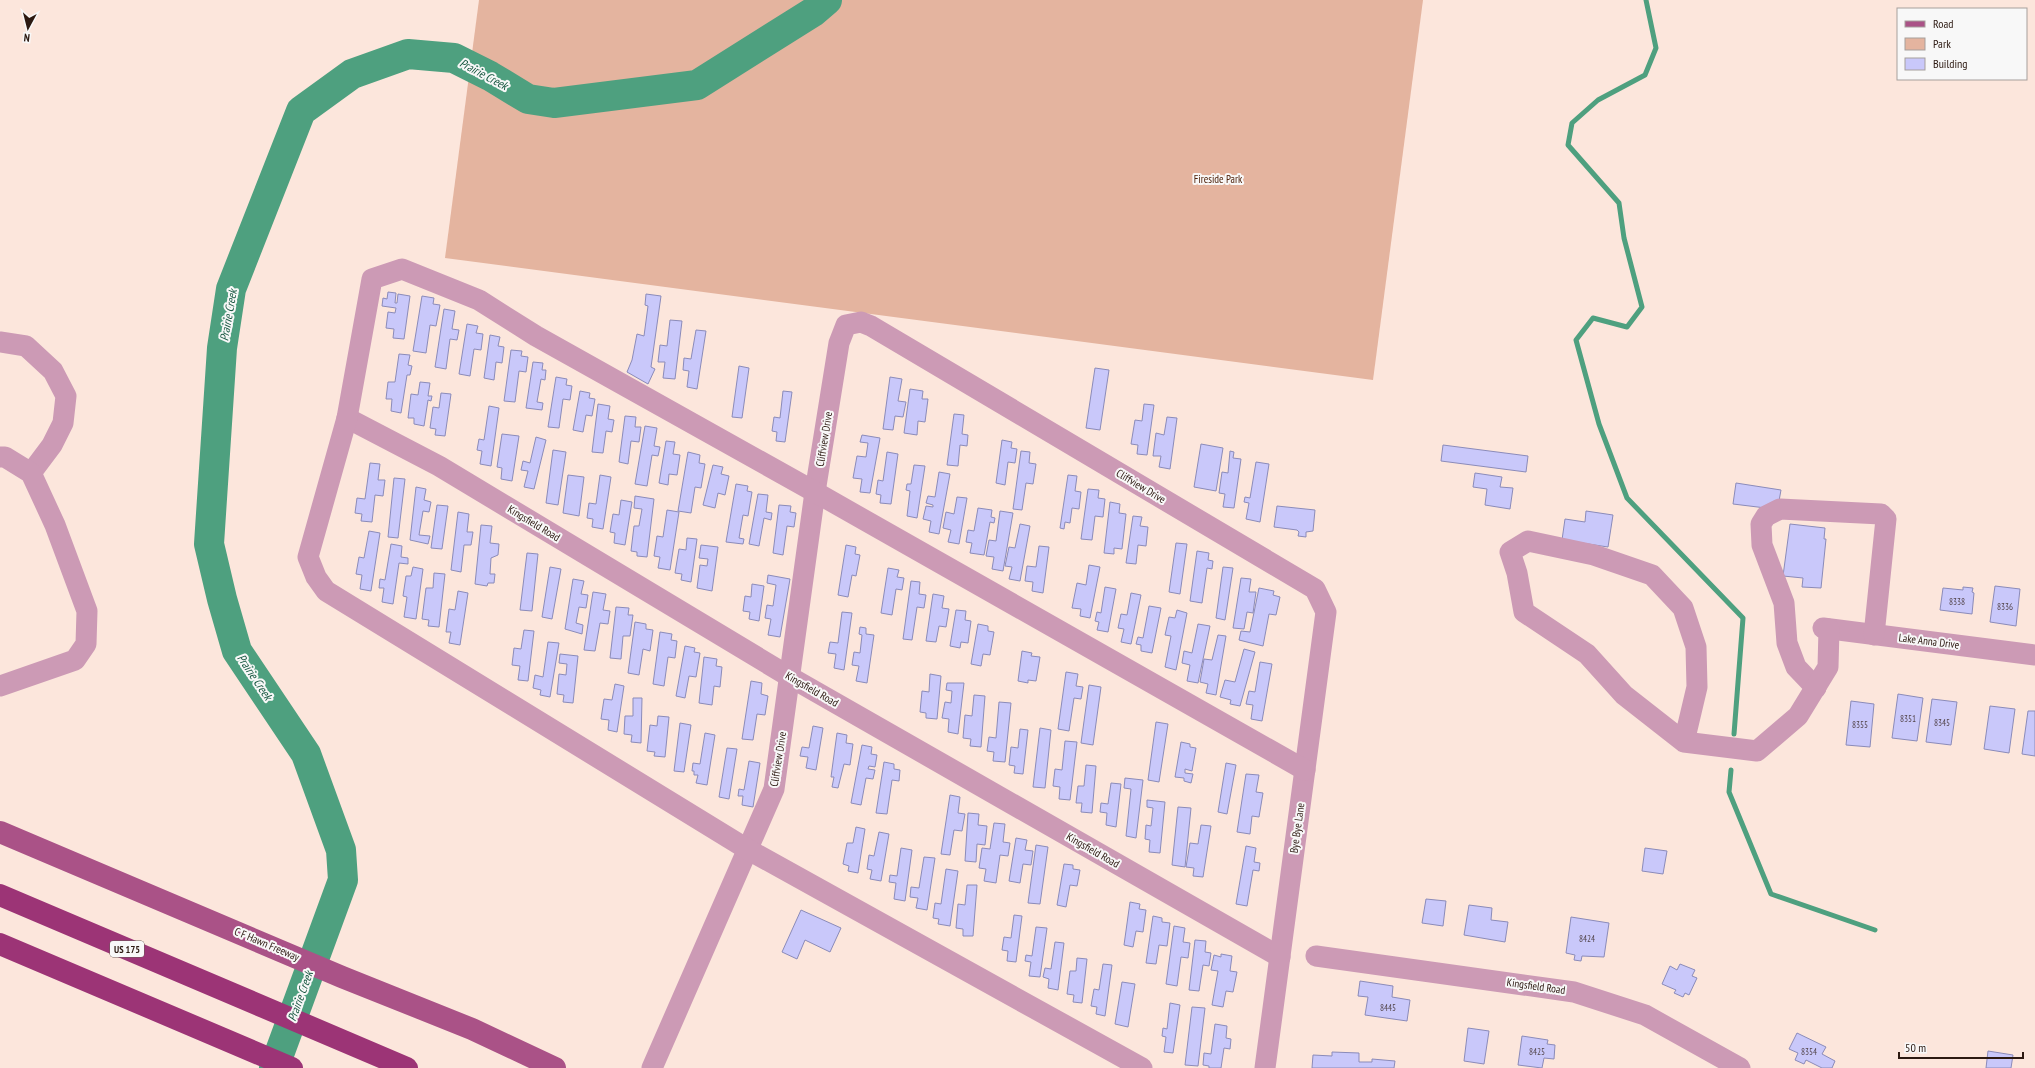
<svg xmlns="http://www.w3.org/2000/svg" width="2035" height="1068" font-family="'PT Sans Narrow',sans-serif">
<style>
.green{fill:#e4b49f}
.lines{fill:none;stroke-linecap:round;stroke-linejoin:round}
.stream{stroke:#4ea07f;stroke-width:5}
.river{stroke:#4ea07f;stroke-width:30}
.building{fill:#c9c8fa;stroke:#8b8bb9}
.minor{stroke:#cc9ab5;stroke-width:21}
.major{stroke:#aa5287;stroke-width:22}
.highway{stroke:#9c3476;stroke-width:22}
.labels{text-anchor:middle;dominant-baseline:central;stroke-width:4;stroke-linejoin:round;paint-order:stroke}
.number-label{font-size:9px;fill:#53454b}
.shield{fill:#f8f8f8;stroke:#695c56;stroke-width:1}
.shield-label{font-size:10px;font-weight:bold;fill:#2c1911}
.park-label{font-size:11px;fill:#4e210a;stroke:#f8f8f8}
.street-label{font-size:11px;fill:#2c1911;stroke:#f8f8f8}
.water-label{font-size:12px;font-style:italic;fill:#175740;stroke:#f8f8f8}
</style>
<rect width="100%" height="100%" fill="#fce6dc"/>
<path class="green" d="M479 0H1423L1373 380 445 258Z"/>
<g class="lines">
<g class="stream">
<path d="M1646 0 1656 48 1645 75 1598 100 1572 123 1568 145 1619 203 1624 238 1642 307 1627 327 1593 318 1576 340 1599 424 1627 498 1743 618 1734 734"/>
<path d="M1731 770 1729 792 1771 894 1875 930"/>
</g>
<path class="river" d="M274 1068 343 880 341 850 306 754 237 651 222 599 209 544 222 348 231 289 301 111 352 74 408 54 454 58 490 76 528 99 554 103 697 85 813 12 827 0"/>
</g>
<g class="building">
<path d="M388 292 396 293 395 303H397L398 294 410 296 404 339 393 338 394 329 386 328 388 312 395 313 396 308 382 306 383 298 387 299Z"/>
<path d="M646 294 661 296 651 367 655 369 648 384 627 372 632 360 637 334 644 336 648 306 645 305Z"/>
<path d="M422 296 434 298 433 304 440 305 436 326 430 325 426 353 413 351Z"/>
<path d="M444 309 455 311 452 329 459 330 457 340 450 339 446 369 435 367Z"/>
<path d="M670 320 682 321 675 379 663 378 665 362H658L660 345 667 346Z"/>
<path d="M467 324 478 326 476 333 483 334 481 350 474 349 470 376 459 374Z"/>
<path d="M696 330 706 331 697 389 687 387 689 371 683 370 684 358 691 359Z"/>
<path d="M490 335 500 337 498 346 504 347 502 363 496 362 494 380 484 378Z"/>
<path d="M511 350 522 351 521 356 528 357 526 372 519 371 515 402 504 401Z"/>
<path d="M399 354 410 355 408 365 412 366 410 375H407L401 413 391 411 392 399H386L388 382H395Z"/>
<path d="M533 362 543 363 542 370H546L545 380 541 379 537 402 543 403 542 410 526 408Z"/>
<path d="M739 366 749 368 742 418 732 417Z"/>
<path d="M1095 368 1109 370 1100 430 1086 428Z"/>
<path d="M556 377 567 379 566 385 572 386 570 400 563 399 559 428 548 427Z"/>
<path d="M890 377 902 379 898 401 906 402 903 417 895 416 893 430 883 429Z"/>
<path d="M420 382 430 383 428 396H432L431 401 428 400 424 426 414 424V418H408L411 394 418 395Z"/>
<path d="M910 389 923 391 922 399H928L925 422 918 421 917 435 904 433Z"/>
<path d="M580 391 590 393 589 398 595 399 592 416 586 415 583 432 573 430Z"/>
<path d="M783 391 792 392 785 442 776 441 777 432 772 431 774 417 780 418Z"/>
<path d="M441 393 451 394 445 436 435 435 436 429 430 428 433 407 439 408Z"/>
<path d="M598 404 610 406 608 419 614 420 612 432 606 431 603 453 592 452Z"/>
<path d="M1144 404 1154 405 1147 455 1137 454 1138 445 1131 444 1135 420 1142 421Z"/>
<path d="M489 406 499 408 491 466 480 464 482 451 477 450 479 439 484 440Z"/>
<path d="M954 414 964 415 962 434 968 435 967 446 960 445 958 466 947 465Z"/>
<path d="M625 416 636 417 635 427H641L639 442 631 441 628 464 619 462Z"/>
<path d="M1167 417 1177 418 1170 469 1159 467 1161 456H1153L1156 433 1164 435Z"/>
<path d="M645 426 657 428 654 446 660 447 658 456 652 455 647 486 635 484Z"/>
<path d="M502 434 519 436 512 481 501 479 502 468 497 467Z"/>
<path d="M862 435 880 438 870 493 860 492 862 479 853 478 857 456 866 457 868 443 860 442Z"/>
<path d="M536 437 546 440 534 489 524 487 528 471 521 470 523 461 530 463Z"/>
<path d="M1002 440 1012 442 1011 448 1017 449 1015 463 1008 462 1005 485 996 483Z"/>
<path d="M666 441 675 442 673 454 680 455 677 475 669 474 668 485 659 483Z"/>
<path d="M1201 444 1223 448 1216 491 1194 487Z"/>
<path d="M1443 445 1528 456 1526 472 1441 461Z"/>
<path d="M553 450 566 452 558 505 546 503Z"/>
<path d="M1021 451 1030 452 1029 463 1036 464 1033 484 1026 483 1022 510 1013 509Z"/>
<path d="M1230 451 1234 452 1233 458 1241 459 1234 508 1223 507 1225 494 1219 493 1222 472 1228 473Z"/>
<path d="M688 452 700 455 699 463 705 464 701 488 695 487 691 513 678 511Z"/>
<path d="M887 452 898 454 891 504 880 503 881 495 876 494 878 480 883 481Z"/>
<path d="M1256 462 1269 464 1260 522 1246 519 1249 503 1244 502 1245 497 1250 498Z"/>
<path d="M370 463 380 464 378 480H385L383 496 375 495 372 522 361 521 362 514 355 513 357 498 365 499Z"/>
<path d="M713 465 723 467 721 474 729 476 725 495 718 493 715 508 703 505Z"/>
<path d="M914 465 925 466 917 518 907 516 910 491 906 490 907 484H911Z"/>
<path d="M939 472 950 474 939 534 929 532 931 521 923 519 926 506 933 507V505L926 503 928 496 935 497Z"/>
<path d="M1475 473 1502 477 1500 487 1513 488 1510 509 1485 505 1487 489 1473 487Z"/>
<path d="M568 475 584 477 579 516 563 513Z"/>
<path d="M600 475 611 477 603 529 592 527 593 519 587 518 589 503 596 504Z"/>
<path d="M1068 475 1077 476 1075 491 1081 492 1079 509 1072 508 1070 523 1065 522 1064 529 1060 528Z"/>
<path d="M394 478 405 479 398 538 388 537Z"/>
<path d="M1736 483 1781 490 1779 501 1774 509 1733 504Z"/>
<path d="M736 484 748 486 747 491 752 492 748 516 743 515 739 538 744 539 743 544 726 542Z"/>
<path d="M416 487 426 489 424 500 431 502 429 512 423 511 419 535 430 536 428 544 410 540Z"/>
<path d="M1088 489 1099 490 1098 498 1105 499 1103 517 1095 516 1092 540 1081 539Z"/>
<path d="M758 494 768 495 766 512 772 513 771 520 764 518 759 546 749 544Z"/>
<path d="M635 496 654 499 647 557 637 556V552L631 551 634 526H639L642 509 634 508Z"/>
<path d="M957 497 967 498 959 544 948 542 951 530 943 528 946 512 954 514Z"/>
<path d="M621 500 632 502 625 545 614 543 615 533 610 532 613 514 619 515Z"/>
<path d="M1110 502 1120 504 1119 513 1126 514 1122 549 1114 548V554L1104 553Z"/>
<path d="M437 505 448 506 442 549 431 548Z"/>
<path d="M779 505 791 506 790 512 796 513 794 527 787 526 783 555 773 553Z"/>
<path d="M1277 506 1315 510 1313 531 1306 532V537L1298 536 1299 532 1297 530 1274 527Z"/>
<path d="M978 508 992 510 991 517 995 518 994 523 990 522 984 555 970 553 972 543 966 542 968 530 974 531Z"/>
<path d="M667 510 679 512 670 570 658 568 660 557 654 556 657 536 663 537Z"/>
<path d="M1000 511 1013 513 1003 571 992 569 994 557 986 556 989 540 996 541Z"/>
<path d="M1586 511 1613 515 1608 547 1562 540 1565 519 1585 522Z"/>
<path d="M458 512 469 514 467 532H473L471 545H464L461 572 451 570Z"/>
<path d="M1133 516 1142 517 1140 526 1148 527 1146 546 1138 545 1136 564 1126 563Z"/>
<path d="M1020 524 1030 526 1020 581 1009 579 1012 567 1005 566 1009 547 1015 548Z"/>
<path d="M1790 524 1825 528 1824 539H1826L1821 588 1802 587 1803 578 1783 576Z"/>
<path d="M481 525 492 526 490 543 499 544 498 555 491 558 490 574H495L494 583H488L487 586 475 584Z"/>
<path d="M369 531 380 533 371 591 360 589 362 575 356 574 359 557 364 558Z"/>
<path d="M687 538 697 539 691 582 681 580 682 574 675 573 679 549 686 550Z"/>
<path d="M1176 543 1187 544 1180 594 1169 592Z"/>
<path d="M391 544 402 546 401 557 408 558V564L399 563 393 604 382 602 384 588H379L380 579 385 580Z"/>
<path d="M701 545 718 547 712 591 697 588 700 565 707 566 708 559 699 558Z"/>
<path d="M846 545 856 547 855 554 860 555 856 576 852 575 848 597 838 595Z"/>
<path d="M1039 546 1049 547 1043 593 1032 591 1033 582 1025 581 1027 566 1036 567Z"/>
<path d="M1197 551 1209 553 1208 560 1213 561 1212 569 1207 568 1202 603 1190 601Z"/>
<path d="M527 553 538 554 532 611 520 610Z"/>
<path d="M1089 565 1100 567 1090 618 1080 616 1081 609 1072 608 1077 583 1086 585Z"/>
<path d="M413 567 423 569 416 619 404 617 407 597 403 596 406 576H411Z"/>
<path d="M550 567 561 569 552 619 542 617Z"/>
<path d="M1223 567 1233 568 1225 620 1216 618Z"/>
<path d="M888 568 899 570 897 577 904 578 902 590 896 589 892 615 881 613Z"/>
<path d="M434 573 445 574 439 627 428 626 429 620 422 619 426 588H433Z"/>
<path d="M768 575 790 579 780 637 768 635 771 619 765 618 767 605 773 606 776 585 767 583Z"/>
<path d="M1241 578 1251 579 1249 592H1256L1253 613 1247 612 1244 629 1233 628Z"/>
<path d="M573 579 584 581 581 594 588 595 586 608 579 607 576 623 583 625 582 634 565 629Z"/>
<path d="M911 581 920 582 919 594 926 595 924 608 917 607 912 640 903 639Z"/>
<path d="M752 584 764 586 759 621 749 619 750 612 743 611 745 596 751 597Z"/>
<path d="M1995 586 2020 589 2016 626 1990 622Z"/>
<path d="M1105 587 1116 589 1108 632 1097 630 1099 622 1095 621 1097 612 1101 613Z"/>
<path d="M1963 587 1973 588 1972 592 1974 593 1972 614 1940 610 1943 588 1963 590Z"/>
<path d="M1259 588 1274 591 1273 595 1280 597 1276 615 1269 614 1263 646 1239 640 1241 631 1250 632Z"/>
<path d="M458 591 468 593 460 645 449 643 451 632H446L449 609 455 610Z"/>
<path d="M593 592 606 594 603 610 610 611 608 624 600 623 595 651 584 650Z"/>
<path d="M1131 593 1141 595 1131 644 1121 642 1124 629 1118 628 1121 614 1127 615Z"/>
<path d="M933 594 944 596 942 608 949 609 946 627 939 626 936 642 926 641Z"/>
<path d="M1149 606 1161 608 1152 653 1141 651V645L1136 644 1138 637 1143 638Z"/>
<path d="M616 607 629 608 628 615H633L630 636H623L621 659 610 658Z"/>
<path d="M956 610 966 611 965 620 971 621 968 643 961 642 960 648 950 646Z"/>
<path d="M1177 610 1187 613 1176 670 1165 667 1171 636 1165 635 1169 617 1175 618Z"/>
<path d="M842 612 852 613 844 670 834 668 836 654 828 653 830 642 838 643Z"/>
<path d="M635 622 646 624V629L653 630 650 651 643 649 639 675 628 673Z"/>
<path d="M978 624 988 626V631L994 632 990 655 983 654 981 666 971 664Z"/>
<path d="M1198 624 1210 626 1198 683 1187 681 1190 665 1182 663 1184 651 1192 653Z"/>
<path d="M860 627 866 628V634L874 635 867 683 856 681 859 666 852 665 854 652 860 653 862 635 859 634Z"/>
<path d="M524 630 534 631 528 681 518 680 520 666 512 665 514 648 521 649Z"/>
<path d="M660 632 672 634 671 640 677 641 675 658 668 657 664 686 653 684Z"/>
<path d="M1218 635 1226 636 1216 695 1206 693 1208 684 1200 682 1204 659 1212 660Z"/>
<path d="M548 642 559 643 550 697 540 695 541 690 533 688 535 675 543 677Z"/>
<path d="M685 646 695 648 694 652 700 653 696 677 689 676 685 698 676 696Z"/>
<path d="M1244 649 1255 652 1240 706 1230 704 1231 700 1220 697 1225 680 1235 682Z"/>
<path d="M1022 651 1032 653 1031 656 1040 657 1036 681 1028 680V683L1018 681Z"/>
<path d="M560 654 578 656 573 703 563 702 564 695 557 694 559 674 566 675 567 664 559 663Z"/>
<path d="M704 657 717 659 716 666 722 667 720 687 714 686 712 705 699 703Z"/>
<path d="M1260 662 1272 664 1262 721 1251 719 1253 705 1246 704 1249 691 1255 692Z"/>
<path d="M1066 672 1078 674 1076 686 1083 687 1081 699 1074 698 1069 731 1058 729Z"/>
<path d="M930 674 941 676 937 719 926 718V713L920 712 922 691 929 692Z"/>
<path d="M751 681 762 683 761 694 768 696 765 715 757 714 753 740 742 739Z"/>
<path d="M947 683H964L958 734 948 732 949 719 942 718 945 702 951 703 952 691 946 690Z"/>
<path d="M615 684 624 686 617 732 608 730 609 720 601 719 604 699 612 700Z"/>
<path d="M1089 685 1101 687 1093 745 1081 743Z"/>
<path d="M1898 694 1923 698 1917 741 1892 738Z"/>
<path d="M974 695 985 696 981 747 970 746 971 739 963 738 965 715 972 716Z"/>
<path d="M633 698H642L641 743 631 742 632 735 624 734 625 716H633Z"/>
<path d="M1932 699 1957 702 1951 745 1926 742Z"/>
<path d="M1851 701 1874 704 1870 747 1846 745Z"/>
<path d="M999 702 1011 703 1005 762 993 761 994 752 987 751 989 737 996 738Z"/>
<path d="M1990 706 2015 709 2009 753 1984 749Z"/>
<path d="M2028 711H2035V756L2022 754Z"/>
<path d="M658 716 669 717 665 757 654 756 655 752 647 751 650 725 657 726Z"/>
<path d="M1156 722 1168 724 1159 782 1148 780Z"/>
<path d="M680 723 691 725 684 772 674 771Z"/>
<path d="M813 726 823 728 816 770 806 768 808 757 800 756 802 747 809 748Z"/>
<path d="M1040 728 1051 730 1045 788 1033 787Z"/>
<path d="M1020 729 1028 730 1023 774 1014 773 1015 766 1009 765 1011 747 1018 748Z"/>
<path d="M705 733 715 735 707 785 696 783 698 775H694V771H692L693 763 700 764Z"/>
<path d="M837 733 847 735 846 743 853 744 850 765 844 764 838 788 832 787 834 777H831Z"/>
<path d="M1065 741 1077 742 1070 800 1059 799 1060 787 1053 786 1055 769 1062 770Z"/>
<path d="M1181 742 1190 744V747L1196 748 1192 771 1185 769V773L1193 774 1191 783 1184 781V778L1175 777Z"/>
<path d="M862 745 872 747 871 754 877 755 875 767 869 766 868 769 875 770 873 779 866 778 861 805 851 803Z"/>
<path d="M727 748 737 749 729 799 719 797Z"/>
<path d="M749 761 760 763 753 807 742 805 743 796H738L739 789 744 790Z"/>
<path d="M884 762 894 764V769L900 770 899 781 892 780 887 814 876 813Z"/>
<path d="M1226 763 1236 765 1227 814 1218 812Z"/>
<path d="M1086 765 1096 766 1092 813 1081 812 1082 803H1076L1078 786H1084Z"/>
<path d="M1246 774 1259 775 1256 792 1263 793 1259 817 1252 816 1250 834 1237 832Z"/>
<path d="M1125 778 1143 780 1136 838 1126 836 1131 789 1124 788Z"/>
<path d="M1111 783 1121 784 1116 827 1106 825 1107 813 1100 812 1101 803 1108 804Z"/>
<path d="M950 795 960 797 958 813 965 814 962 831 954 830 950 855 941 854Z"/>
<path d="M1147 800 1165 802 1160 853 1149 852 1150 840 1145 839 1146 825 1151 826 1153 808 1147 807Z"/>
<path d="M1178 807 1191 808 1185 867 1172 865Z"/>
<path d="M968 813 979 814 978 825 987 826 985 845 977 844 976 862 965 861Z"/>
<path d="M994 823 1005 824 1003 842 1010 843 1008 856 1000 855 996 883 984 881 986 869 979 868 982 848 990 849Z"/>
<path d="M1201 825 1211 826 1203 877 1193 876 1194 868 1186 867 1190 843 1198 844Z"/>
<path d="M856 827 865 829 858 873 848 871 849 866 843 864 847 843H853Z"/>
<path d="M879 832 889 834 881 881 870 879 872 870 867 869 869 855 874 856Z"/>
<path d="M1016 838 1027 840 1025 850 1033 851 1031 865 1023 864 1020 883 1009 881Z"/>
<path d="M1036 845 1048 847 1040 904 1028 903Z"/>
<path d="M1246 846 1256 848 1254 862 1260 863 1259 871 1253 870 1247 906 1236 904Z"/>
<path d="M901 848 912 850 905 901 894 899 896 883 889 882 890 875 897 876Z"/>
<path d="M1645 848 1667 851 1663 874 1642 871Z"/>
<path d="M924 857 935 858 927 910 916 908 918 898 910 897 911 887 919 888Z"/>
<path d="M1064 864 1073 865V869L1080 870 1077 886 1070 885 1066 907 1057 905Z"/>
<path d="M946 869 958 871 950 926 938 924 939 919 933 918 935 903 941 904Z"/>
<path d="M967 885H977L973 936H963V929L956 928 958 904 965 905Z"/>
<path d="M1426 899 1446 901 1443 926 1422 923Z"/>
<path d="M1130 902 1140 904 1139 909 1146 910 1143 932 1136 931 1133 947 1124 945Z"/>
<path d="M1469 905 1492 908 1491 920 1508 922 1505 942 1464 935Z"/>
<path d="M801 910 841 928 830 952 805 940 797 959 782 952Z"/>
<path d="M1014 915 1022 916 1016 962 1007 961 1008 951 1002 950 1004 937 1011 938Z"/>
<path d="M1153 916 1162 918V922L1170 923 1167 946 1159 945 1156 964 1146 963Z"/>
<path d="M1571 917 1609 923 1604 957 1582 956 1581 961 1574 960 1575 955 1566 953Z"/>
<path d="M1174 926 1185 928 1183 942 1190 943 1188 958 1181 957 1177 986 1166 984Z"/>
<path d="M1036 927 1047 928 1040 977 1029 976 1031 962 1025 961 1026 955 1032 956Z"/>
<path d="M1195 940 1206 941 1205 952 1211 953 1209 966 1203 965 1199 991 1189 990Z"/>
<path d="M1055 942 1064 943 1058 990 1048 988 1049 979 1043 977 1045 968 1051 969Z"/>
<path d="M1221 954 1232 956 1230 971 1237 972 1233 992 1226 991 1223 1007 1212 1005 1218 971 1211 970 1214 955 1221 957Z"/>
<path d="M1077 958 1087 959 1082 1003 1073 1002 1074 995 1067 994 1070 971H1076Z"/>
<path d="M1103 964 1112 965 1105 1016 1096 1014 1097 1007 1091 1006 1094 989 1099 990Z"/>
<path d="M1680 964 1695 970 1692 976 1697 978 1689 995 1685 993 1683 997 1674 993 1676 990 1662 984 1670 966 1677 970Z"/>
<path d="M1360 981 1393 986 1392 997 1410 1000 1407 1021 1365 1015 1368 997 1358 996Z"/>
<path d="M1122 982 1135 984 1128 1027 1115 1024Z"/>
<path d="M1170 1003 1180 1005 1173 1053 1164 1052 1166 1037 1162 1036 1163 1028 1167 1029Z"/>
<path d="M1192 1007 1205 1008 1198 1066 1185 1065Z"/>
<path d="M1215 1024 1227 1026 1226 1038 1231 1039 1230 1049 1224 1048 1221 1068H1209V1066L1203 1065 1204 1053 1211 1054Z"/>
<path d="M1468 1028 1489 1031 1484 1064 1464 1061Z"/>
<path d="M1797 1033 1826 1047 1822 1054 1835 1061 1832 1068H1822L1806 1060 1804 1064 1795 1060 1798 1053 1789 1049Z"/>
<path d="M1522 1036 1548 1040 1547 1044 1555 1045 1554 1059 1544 1058 1542 1068 1518 1065Z"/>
<path d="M1988 1051 2013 1055 2011 1068H1986Z"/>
<path d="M1332 1052 1359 1053V1062H1372V1059L1395 1061 1394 1068H1312L1313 1055 1332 1056Z"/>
</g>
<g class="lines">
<g class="minor">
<path d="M0 342 26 346 53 371 66 396 63 423 52 445 31 473"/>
<path d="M347 418 439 466 790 677 1280 957"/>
<path d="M0 457H5L31 473 55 525 87 611 86 644 75 660 0 686"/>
<path d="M1823 628 2035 655"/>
<path d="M1816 688 1796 667 1787 643 1784 603 1762 545 1761 524 1766 516 1780 509 1881 514 1886 519 1874 635"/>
<path d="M1684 742 1624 695 1587 654 1524 612 1517 573 1510 552 1528 541 1594 555 1652 575 1683 608 1696 647 1697 687 1684 742 1757 751 1798 716 1828 667 1829 629"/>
<path d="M1316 956 1574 992 1645 1015 1740 1068"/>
<path d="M652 1068 774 789 815 492 839 343 846 325 861 322 871 326 1315 589 1326 612 1265 1068"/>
<path d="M1142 1068 747 849 326 591 316 577 308 557 347 418 372 279 402 269 479 300 536 336 815 492 1305 770"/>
</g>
<path class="major" d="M0 832 342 977 472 1029 555 1068"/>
<g class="highway">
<path d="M0 895 407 1068"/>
<path d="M0 944 292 1068"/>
</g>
</g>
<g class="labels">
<g class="number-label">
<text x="1957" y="601">8338</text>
<text x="2005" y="606">8336</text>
<text x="1908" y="718">8351</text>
<text x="1942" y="722">8345</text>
<text x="1860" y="724">8355</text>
<text x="1587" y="938">8424</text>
<text x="1388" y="1007">8445</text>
<text x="1537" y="1051">8425</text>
<text x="1809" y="1051">8354</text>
</g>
<rect class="shield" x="110" y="941" width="34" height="16" rx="3"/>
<g class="shield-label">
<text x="127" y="949">US 175</text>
</g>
<g class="park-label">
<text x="1218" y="179">Fireside Park</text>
</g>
<g class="street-label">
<text transform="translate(824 439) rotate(-81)">Cliffview Drive</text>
<text transform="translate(1141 486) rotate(31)">Cliffview Drive</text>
<text transform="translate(534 523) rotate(31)">Kingsfield Road</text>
<text transform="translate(1929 641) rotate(7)">Lake Anna Drive</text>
<text transform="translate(812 689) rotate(30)">Kingsfield Road</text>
<text transform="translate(778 759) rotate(-81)">Cliffview Drive</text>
<text transform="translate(1297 828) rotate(-82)">Bye Bye Lane</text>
<text transform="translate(1093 850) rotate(30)">Kingsfield Road</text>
<text transform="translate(267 944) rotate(23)">C F Hawn Freeway</text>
<text transform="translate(1536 986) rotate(8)">Kingsfield Road</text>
</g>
<g class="water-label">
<text transform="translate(484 74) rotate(28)">Prairie Creek</text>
<text transform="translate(228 315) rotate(-80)">Prairie Creek</text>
<text transform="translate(255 677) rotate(56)">Prairie Creek</text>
<text transform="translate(300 996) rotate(-70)">Prairie Creek</text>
</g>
</g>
<rect x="1897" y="8" width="130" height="72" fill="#f8f8f8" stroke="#a69f9c"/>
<rect x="1905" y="21" width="20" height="6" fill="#aa5287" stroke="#a69f9c"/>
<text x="1933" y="28" font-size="12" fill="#2c1911">Road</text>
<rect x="1905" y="38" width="20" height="12" fill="#e4b49f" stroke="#a69f9c"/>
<text x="1933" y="48" font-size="12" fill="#2c1911">Park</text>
<rect x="1905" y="58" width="20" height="12" fill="#c9c8fa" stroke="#a69f9c"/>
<text x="1933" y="68" font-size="12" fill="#2c1911">Building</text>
<g transform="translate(28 28) rotate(187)" stroke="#f8f8f8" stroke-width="3" paint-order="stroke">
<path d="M0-3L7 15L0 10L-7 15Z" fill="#2c1911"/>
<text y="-6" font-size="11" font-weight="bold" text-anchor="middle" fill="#2c1911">N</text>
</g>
<path d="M1899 1052v6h124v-6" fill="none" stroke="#2c1911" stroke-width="2"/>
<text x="1905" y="1052" font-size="12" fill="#2c1911" stroke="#f8f8f8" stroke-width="3" paint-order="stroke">50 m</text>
</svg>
